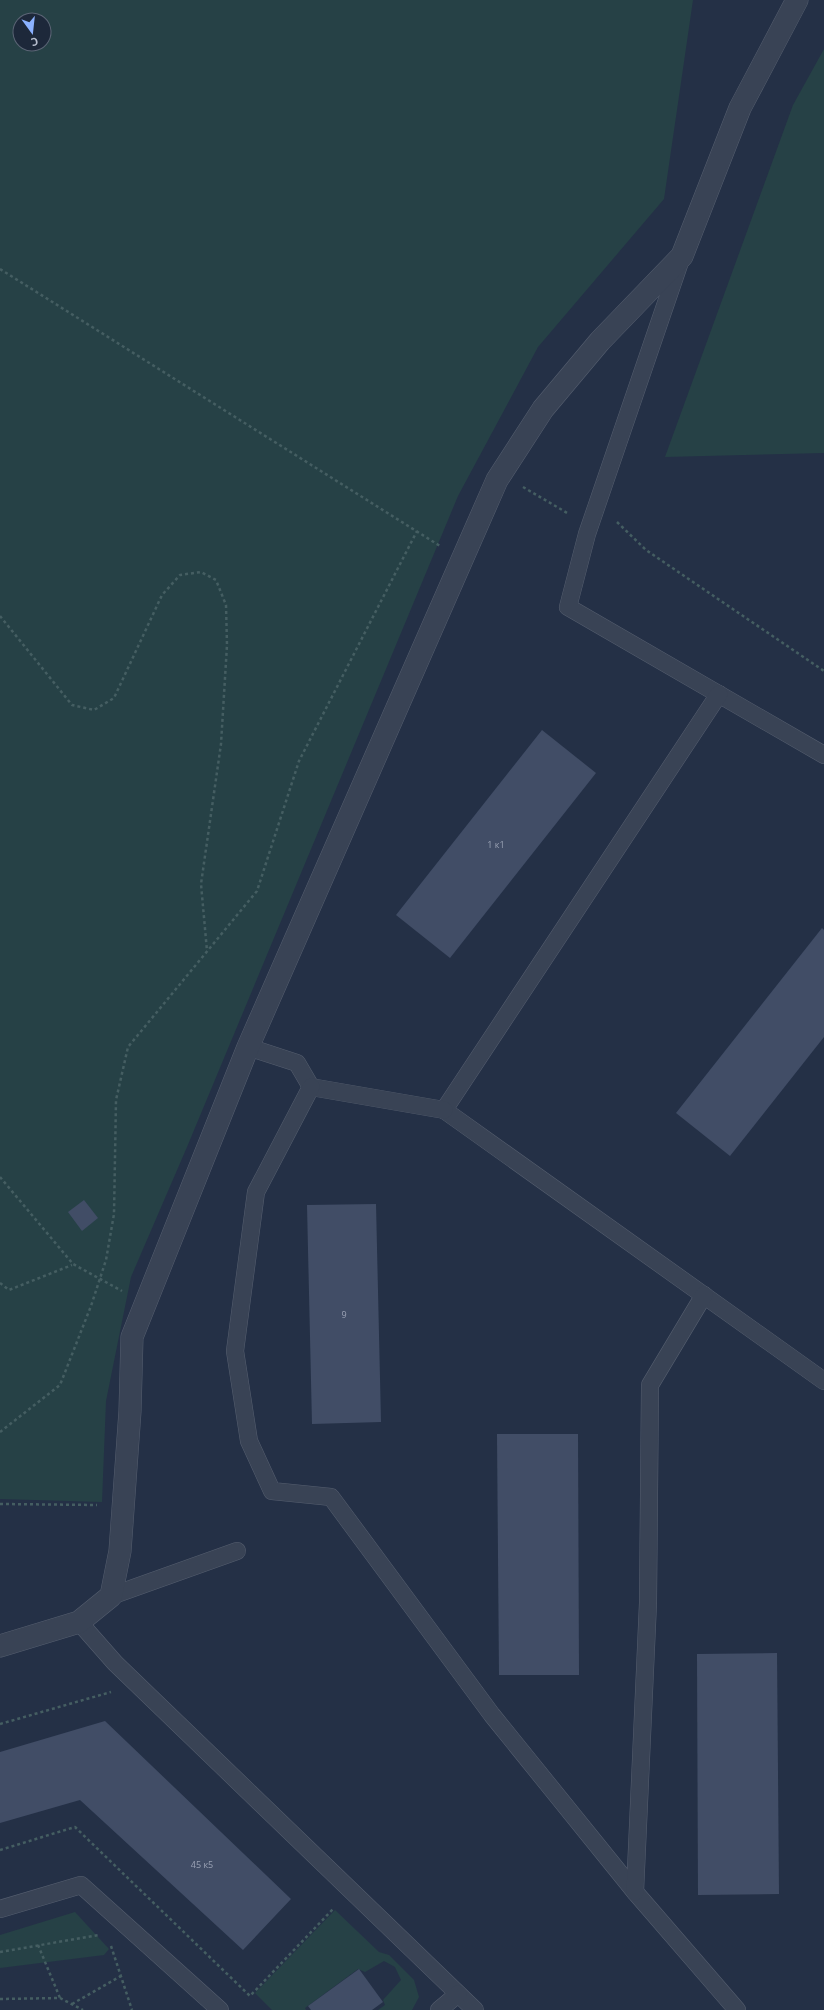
<svg xmlns="http://www.w3.org/2000/svg" width="824" height="2010" font-family="'Open Sans',sans-serif">
<style>
.green{fill:#264146;fill-rule:evenodd}
.building{fill:#414d66}
.lines{fill:none;stroke-linecap:round;stroke-linejoin:round}
.lane-casing{stroke:#555e6f;stroke-width:18}
.street-casing{stroke:#555e6f;stroke-width:23}
.path{stroke:#455e62;stroke-width:2.5;stroke-dasharray:3 3;stroke-linecap:butt}
.lane{stroke:#394355;stroke-width:17}
.street{stroke:#394355;stroke-width:22}
.labels{text-anchor:middle;dominant-baseline:central;stroke-width:3;stroke-linejoin:round;paint-order:stroke}
.number-label{font-size:9px;fill:#9aa2b4}
</style>
<rect width="100%" height="100%" fill="#243046"/>
<g class="green">
<path d="M0 0H693L664 199 538 347 458 496 187 1147 131 1277 106 1401 102 1502 0 1499ZM20 20H44V44H20Z"/>
<path d="M824 49V453L665 457 793 105Z"/>
<path d="M335 1910 379 1952 389 1955 414 1980 419 1997 412 2010H378L385 2005 383 2000 401 1980 395 1967 384 1961 365 1972 358 1969 305 2008 306 2010H272L255 1993Z"/>
<path d="M75 1912 109 1949 104 1955 0 1968V1935Z"/>
</g>
<g class="building">
<path d="M542 730 596 773 450 958 396 915Z"/>
<path d="M822 928 824 930V1037L730 1156 676 1113Z"/>
<path d="M84 1200 98 1218 82 1231 68 1212Z"/>
<path d="M376 1204 381 1422 312 1424 307 1205Z"/>
<path d="M497 1434H578L579 1675H499Z"/>
<path d="M777 1653 779 1894 698 1895 697 1654Z"/>
<path d="M105 1721 291 1899 243 1950 80 1800 0 1823V1752Z"/>
<path d="M359 1969 383 2002 372 2010H311L308 2006Z"/>
</g>
<g class="lines">
<defs>
<g id="lane">
<path d="M681 259 587 534 568 607 824 755"/>
<path d="M719 694 444 1110 824 1381"/>
<path d="M248 1047 297 1063 311 1087 444 1110"/>
<path d="M311 1087 256 1192 235 1351 249 1441 272 1491 331 1497 492 1715 635 1892 737 2010"/>
<path d="M111 1596 237 1551"/>
<path d="M79 1622 115 1663 475 2010"/>
<path d="M635 1892 648 1603 650 1385 704 1295"/>
<path d="M0 1909 81 1885 220 2010"/>
<path d="M439 2010 458 1994"/>
</g>
<path id="street" d="M0 1646 79 1622 111 1596 120 1551 130 1411 132 1337 248 1047 497 480 543 409 600 341 682 256 740 108 797 0"/>
</defs>
<use href="#lane" class="lane-casing"/>
<use href="#street" class="street-casing"/>
<g class="path">
<path d="M0 269 440 546"/>
<path d="M523 487 569 514"/>
<path d="M617 522 646 550 824 671"/>
<path d="M0 616 72 705 94 710 114 698 162 595 180 575 201 572 216 580 226 605 227 645 221 744 201 884 207 951"/>
<path d="M0 1177 73 1264 122 1291"/>
<path d="M0 1283 9 1290 72 1265"/>
<path d="M0 1432 60 1385 91 1306 106 1260 114 1214 116 1100 128 1047 257 891 299 761 417 531"/>
<path d="M0 1504 97 1505"/>
<path d="M0 1724 111 1692"/>
<path d="M0 1850 75 1827 250 1996 334 1908"/>
<path d="M38 1945 60 1998"/>
<path d="M111 1946 132 2010"/>
<path d="M0 1952 99 1935"/>
<path d="M0 1999 60 1998 83 2010"/>
<path d="M72 2004 121 1976"/>
</g>
<use href="#lane" class="lane"/>
<use href="#street" class="street"/>
</g>
<g class="labels">
<g class="number-label">
<text x="496" y="844">1 к1</text>
<text x="344" y="1314">9</text>
<text x="202" y="1864">45 к5</text>
</g>
</g>
<g transform="translate(32 32) rotate(165)"><circle r="19" fill="#1d283a" stroke="#5b6475"/>
<path d="M0-3L7 15L0 10L-7 15Z" fill="#8bb1ff"/>
<text y="-6" font-size="11" font-weight="bold" text-anchor="middle" fill="#b7bece">С</text>
</g>
</svg>
